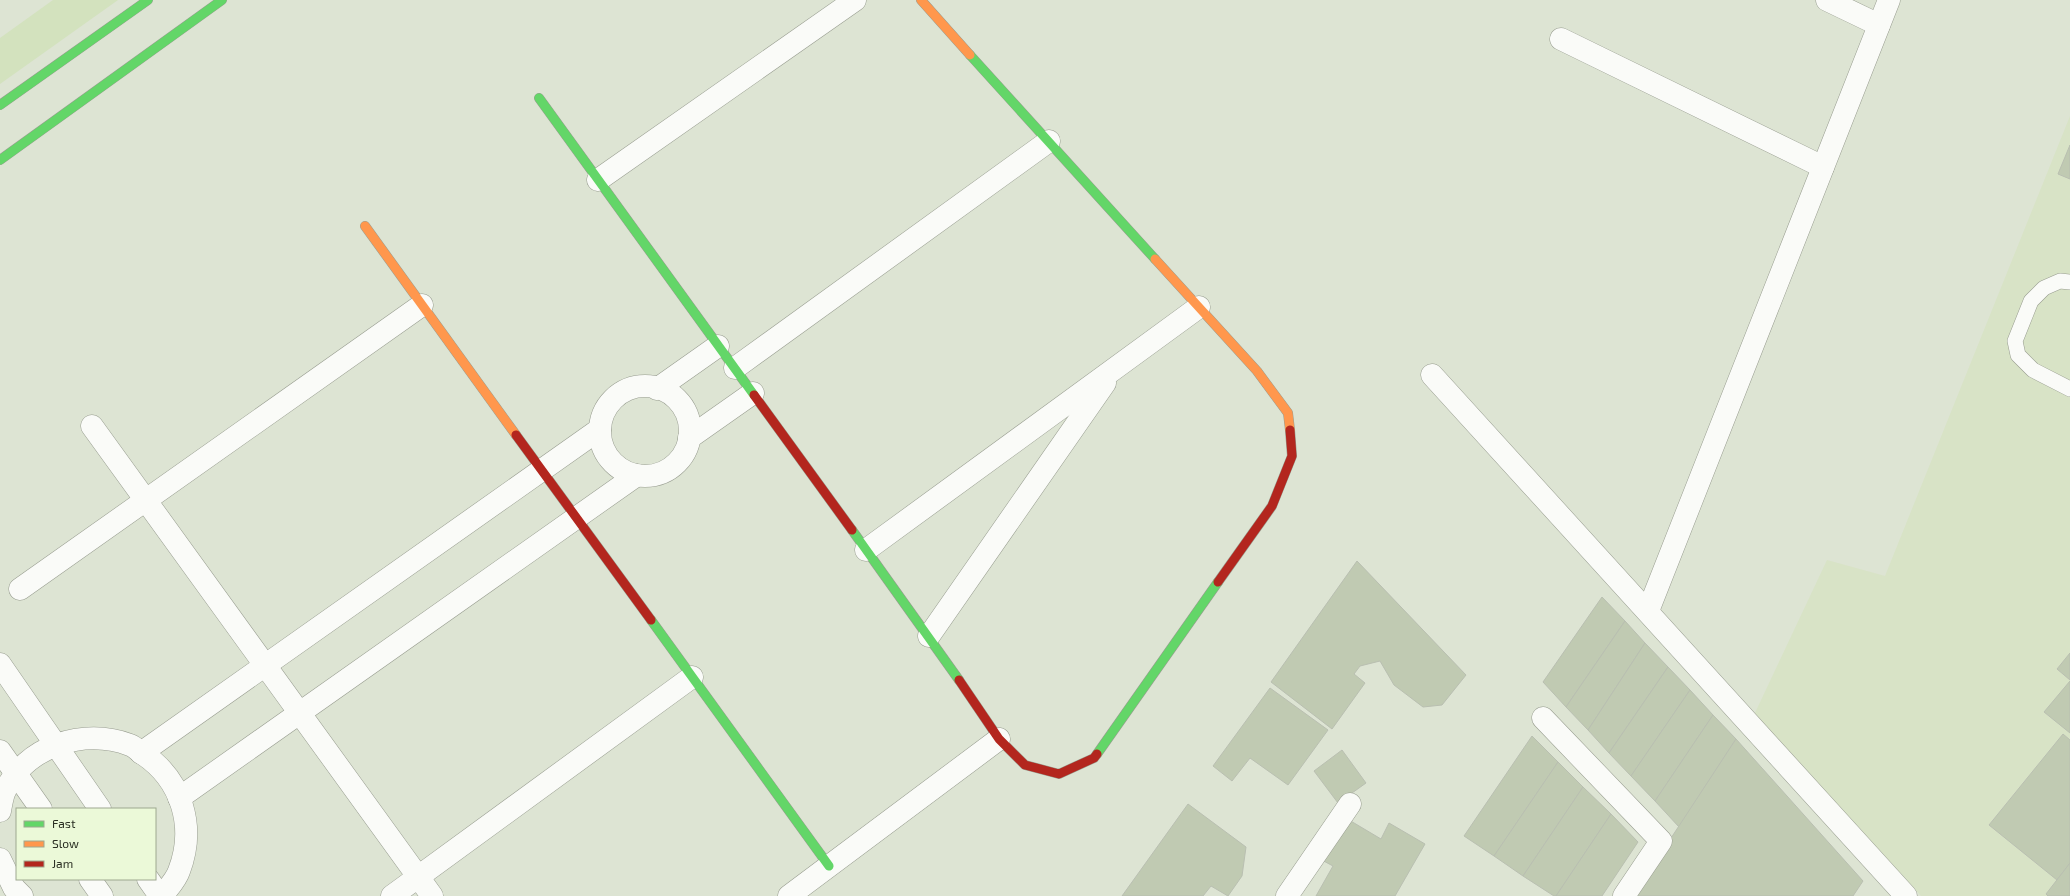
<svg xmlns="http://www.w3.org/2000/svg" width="2070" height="896" font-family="'Exo 2',sans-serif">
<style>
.built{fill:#d8e3c6}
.green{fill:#d3e2be}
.building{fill:#c0cab2;stroke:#b9bfb1}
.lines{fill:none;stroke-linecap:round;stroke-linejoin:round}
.lane-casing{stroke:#989d90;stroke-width:16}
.street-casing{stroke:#989d90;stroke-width:23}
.fast-casing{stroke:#989d90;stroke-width:10}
.slow-casing{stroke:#989d90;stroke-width:10}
.jam-casing{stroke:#989d90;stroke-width:10}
.lane{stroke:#fafbf8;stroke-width:15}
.street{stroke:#fafbf8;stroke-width:22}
.fast{stroke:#63d668;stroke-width:9}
.slow{stroke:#ff974d;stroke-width:9}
.jam{stroke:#b3261e;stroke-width:9}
</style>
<rect width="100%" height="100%" fill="#dde4d3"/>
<path class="built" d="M2070 116V896H1921L1754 715 1827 560 1885 576Z"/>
<path class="green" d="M53 0H118L0 84V38Z"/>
<g class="building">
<path d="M2070 145V179L2058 174Z"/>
<path d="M1357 561 1466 675 1442 705 1423 707 1394 685 1380 661 1360 666 1354 674 1365 683 1332 729 1271 682Z"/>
<path d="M1602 597 1625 621 1566 707 1543 682Z"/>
<path d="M1625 621 1645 643 1588 730 1566 707Z"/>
<path d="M1645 643 1668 667 1609 753 1588 730Z"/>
<path d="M2070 653V680L2057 669Z"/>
<path d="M1668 667 1690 690 1631 776 1609 753Z"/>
<path d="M2070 681V733L2044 712Z"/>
<path d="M1270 688 1328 730 1288 785 1250 758 1232 781 1213 766Z"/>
<path d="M1690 690 1713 715 1655 801 1631 776Z"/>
<path d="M1713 715 1736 739 1679 827 1655 801Z"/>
<path d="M2063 734 2070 740V863L2057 880 1989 825Z"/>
<path d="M1532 736 1558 762 1494 856 1464 836Z"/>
<path d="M1736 739 1863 881 1853 896H1633Z"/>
<path d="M1342 750 1366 783 1338 803 1314 771Z"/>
<path d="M1558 762 1583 787 1523 876 1494 856Z"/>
<path d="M1583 787 1611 814 1556 896H1554L1523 876Z"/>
<path d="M1188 804 1246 847 1242 876 1228 896 1211 886 1203 896H1122Z"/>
<path d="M1611 814 1638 842 1602 896H1556Z"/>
<path d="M1344 817 1381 839 1389 823 1425 844 1395 896H1316L1333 866 1320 859Z"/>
<path d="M2070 863V896H2048L2046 894Z"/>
</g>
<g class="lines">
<defs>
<path id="lane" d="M2070 282 2060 281 2044 288 2031 301 2015 341 2018 355 2033 370 2070 389"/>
<g id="street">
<path d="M1827 0 1879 25"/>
<path d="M1561 39 1823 167"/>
<path d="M598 180 855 0"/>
<path d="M735 368 1049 141"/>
<path d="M1432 375 1906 896"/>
<circle cx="645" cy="431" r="45"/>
<path d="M657 389 718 346"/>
<path d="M92 426 432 896"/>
<path d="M689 438 753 393"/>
<path d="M866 550 1199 307"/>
<path d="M20 589 422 305"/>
<path d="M1648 611 1889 0"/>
<path d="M929 636 1105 383"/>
<path d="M0 664 100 809"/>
<path d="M1543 718 1661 841 1624 896"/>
<path d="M0 751 41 809"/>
<path d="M141 753 600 429"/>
<path d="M179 798 637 475"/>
<path d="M0 811C1 805 2 799 4 793 25 746 84 727 130 745 135 747 139 751 143 754 182 780 196 827 179 871 176 880 168 888 162 896"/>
<path d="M0 859 14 888 22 896"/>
<path d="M90 879 102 896"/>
<path d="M148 879 160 896"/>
<path d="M392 896 692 677"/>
<path d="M789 896 999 739"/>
<path d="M1287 896 1350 804"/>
</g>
<g id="fast">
<path d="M970 55 1155 259"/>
<path d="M539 98 754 395"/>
<path d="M0 105 148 0"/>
<path d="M0 160 222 0"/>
<path d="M852 530 959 680"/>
<path d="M651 620 829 866"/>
<path d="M1097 754 1218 582"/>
</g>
<g id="slow">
<path d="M921 0 970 55"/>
<path d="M365 226 516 435"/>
<path d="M1155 259 1257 371 1288 413 1290 430"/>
</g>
<g id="jam">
<path d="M754 395 852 530"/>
<path d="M516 435 651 620"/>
<path d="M1218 582 1272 506 1292 456 1290 430"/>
<path d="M959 680 999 739 1025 765 1059 774 1094 758 1097 754"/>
</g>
</defs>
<use href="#lane" class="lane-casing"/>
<use href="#street" class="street-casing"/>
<use href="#fast" class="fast-casing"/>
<use href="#slow" class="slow-casing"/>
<use href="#jam" class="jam-casing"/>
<use href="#lane" class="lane"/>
<use href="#street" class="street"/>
<use href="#fast" class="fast"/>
<use href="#slow" class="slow"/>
<use href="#jam" class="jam"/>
</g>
<rect x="16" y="808" width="140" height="72" fill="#ebf9d8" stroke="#9ea890"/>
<rect x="24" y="821" width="20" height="6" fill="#63d668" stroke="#9ea890"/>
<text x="52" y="828" font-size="12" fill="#2a2f23">Fast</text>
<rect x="24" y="841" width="20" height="6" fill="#ff974d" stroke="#9ea890"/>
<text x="52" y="848" font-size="12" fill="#2a2f23">Slow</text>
<rect x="24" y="861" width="20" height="6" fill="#b3261e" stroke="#9ea890"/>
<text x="52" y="868" font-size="12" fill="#2a2f23">Jam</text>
</svg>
